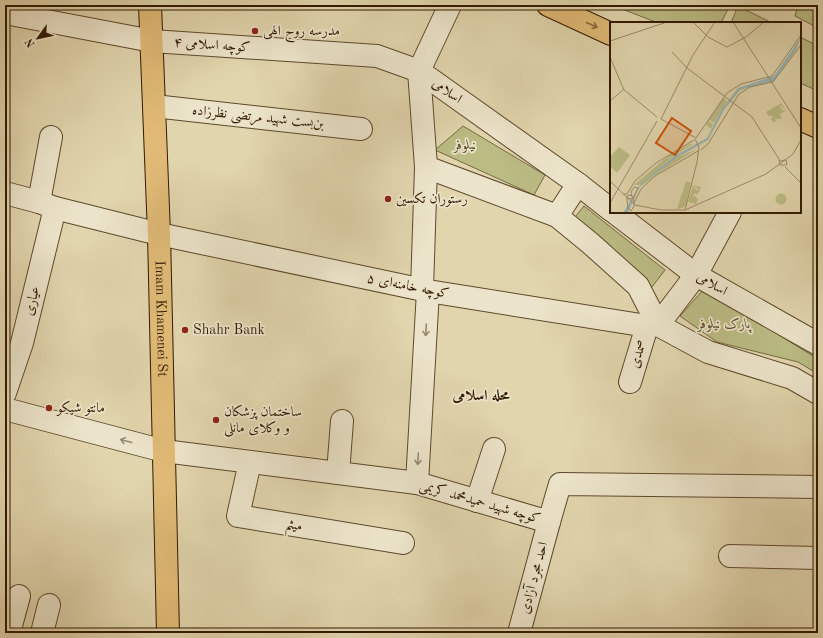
<svg xmlns="http://www.w3.org/2000/svg" width="823" height="638" font-family="'Old Standard TT',Amiri,serif">
<style>
.green{fill:#bbbb84;stroke:#766a42}
.lines{fill:none;stroke-linecap:round;stroke-linejoin:round}
.minor-casing{stroke:#5e492b;stroke-width:24}
.major-casing{stroke:#321a00;stroke-width:24}
.minor{stroke:#ece4ca;stroke-width:22}
.major{stroke:#e0ba76;stroke-width:22}
.oneway{stroke:#896a3b}
.oneway2{stroke:#98896f}
.poi-dot{fill:#8f2418;stroke:#ece4ca;stroke-width:1.5}
.labels{text-anchor:middle;dominant-baseline:central;stroke-width:3.5;stroke-linejoin:round;paint-order:stroke}
.poi-label{font-size:14px;fill:#321a00;stroke:#ece4ca;text-anchor:start}
.street-label{font-size:14px;fill:#321a00;stroke:#ece4ca}
.park-label{font-size:14px;font-style:italic;fill:#5b4a28;stroke:#ece4ca}
.neighbourhood-label{font-size:15px;font-weight:bold;fill:#321a00;stroke:#ece4ca}
.inset-road{fill:none;stroke:#9b8a68;stroke-width:1}
.view{fill:#cd500a;fill-opacity:0.15;stroke:#cd500a;stroke-width:2}
.inset-edge{fill:none;stroke:#321a00;stroke-width:2}
</style>
<rect width="100%" height="100%" fill="#e1d5ad"/>
<filter id="stains"><feTurbulence type="fractalNoise" baseFrequency=".005" numOctaves="4"/><feColorMatrix values="0 0 0 0 .2 0 0 0 0 .09 0 0 0 0 .02 0 0 0 .5 -.17"/></filter>
<radialGradient id="worn" r=".72"><stop offset=".6" stop-color="#630" stop-opacity="0"/><stop offset="1" stop-color="#630" stop-opacity=".3"/></radialGradient>
<g class="green">
<path d="M612 5H730L721 23H658Z"/>
<path d="M798 5H818V28L795 16Z"/>
<path d="M738 6 772 23H731Z"/>
<path d="M800 37 818 46V91L800 83Z"/>
<path d="M463 126 545 175 534 195 435 150Z"/>
<path d="M584 206 665 270 652 287 571 222Z"/>
<path d="M704 289 818 359V374L798 362 717 342 680 316Z"/>
</g>
<g class="lines">
<defs>
<g id="minor">
<path d="M5 13 152 41 377 56 419 71 578 184 611 210"/>
<path d="M154 106 361 129"/>
<path d="M426 167 557 216 590 243 638 286 658 325 708 352 792 378 818 393"/>
<path d="M5 193 39 202 55 208 159 234 428 291 647 326 658 325"/>
<path d="M39 202 51 137"/>
<path d="M614 212 696 275 818 344"/>
<path d="M557 216 578 184"/>
<path d="M422 289 426 167 419 71 450 5"/>
<path d="M658 325 696 275 730 212"/>
<path d="M630 382 647 326"/>
<path d="M5 393 22 343 55 208"/>
<path d="M5 409 164 451 417 483 549 522 560 484 818 487"/>
<path d="M250 462 238 516 403 543"/>
<path d="M338 473 342 421"/>
<path d="M417 483 428 291"/>
<path d="M477 501 494 449"/>
<path d="M730 556 818 558"/>
<path d="M9 633 19 596"/>
<path d="M42 633 49 605"/>
<path d="M519 633 549 522"/>
</g>
<g id="major">
<path id="s1" d="M150 5 159 234 168 633"/>
<path d="M548 5 611 34"/>
<path d="M800 119 818 127"/>
</g>
</defs>
<use href="#minor" class="minor-casing"/>
<use href="#major" class="major-casing"/>
<use href="#minor" class="minor"/>
<use href="#major" class="major"/>
</g>
<defs><path id="oneway-shaft" d="M-6 0H5M1.5-3L5.5 0L1.5 3" fill="none" stroke-width="1.6" stroke-linecap="round" stroke-linejoin="round"/></defs>
<use class="oneway" href="#oneway-shaft" transform="translate(592 25) rotate(24)"/>
<g class="oneway2">
<use href="#oneway-shaft" transform="translate(426 330) rotate(93)"/>
<use href="#oneway-shaft" transform="translate(126 441) rotate(-165)"/>
<use href="#oneway-shaft" transform="translate(418 459) rotate(93)"/>
</g>
<g class="poi-dot">
<circle cx="255" cy="31" r="4"/>
<circle cx="388" cy="199" r="4"/>
<circle cx="185" cy="330" r="4"/>
<circle cx="49" cy="408" r="4"/>
<circle cx="216" cy="420" r="4"/>
</g>
<g class="labels">
<g class="poi-label">
<text x="263" y="31">مدرسه روح الهی</text>
<text x="396" y="199">رستوران تکسین</text>
<text x="193" y="330">Shahr Bank</text>
<text x="57" y="408">مانتو شیکو</text>
<text x="224" y="412">ساختمان پزشکان<tspan x="224" dy="16">و وکلای مانلی</tspan></text>
</g>
<g class="street-label">
<text transform="translate(212 45) rotate(4)">کوچه اسلامی ۴</text>
<text transform="translate(447 91) rotate(35)">اسلامی</text>
<text transform="translate(258 117) rotate(6)">بن‌بست شهید مرتضی نظرزاده</text>
<text transform="translate(712 284) rotate(30)">اسلامی</text>
<text transform="translate(408 286) rotate(11)">کوچه خامنه‌ای ۵</text>
<text transform="translate(32 301) rotate(-76)">عیاری</text>
<text stroke="none"><textPath href="#s1" startOffset="314">Imam Khamenei St</textPath></text>
<text transform="translate(638 354) rotate(-74)">صمدی</text>
<text transform="translate(480 502) rotate(16)">کوچه شهید حمیدمحمد کریمی</text>
<text transform="translate(294 525) rotate(10)">میثم</text>
<text transform="translate(534 578) rotate(-75)">احد مجرد آزادی</text>
</g>
<g class="park-label">
<text x="465" y="145">نیلوفر</text>
<text x="724" y="324">پارک نیلوفر</text>
</g>
<g class="neighbourhood-label">
<text x="481" y="396">محله اسلامی</text>
</g>
</g>
<g transform="translate(610 22)">
<rect width="191" height="191" fill="#e1d5ad"/>
<path d="M113 76 117 79 104 101 100 98 99 100 103 102 101 107 96 103 101 94 103 96 101 94ZM171 81 175 87 169 82 172 88 176 89 170 92 172 97H165L166 100H163L161 97 163 94H159L156 90ZM80 122H83L62 135 29 163H24L57 135 58 137V134ZM9 125 20 133 7 151 0 144V135ZM87 127 45 153 32 164 34 160 64 137ZM76 159 81 161 75 185 67 187ZM83 163 86 168H89L83 163 91 165 88 172H83L88 177 86 182 78 180ZM165.5 177a5.5 5.5 0 1 1 11 0a5.5 5.5 0 1 1-11 0Z" fill="#bbbb84"/>
<path d="M191 15 186 28 164 59 130 68 114 88 98 118 66 136 34 160 27 169 18 191H13L31 161 63 135 97 116 112 87 128 66 164 54Z" fill="#98b6b5"/>
<path class="inset-road" d="M83 0 98 15 117 25 136 15 154 0M123 0 191 106M0 19 57 0M62 30 77 46 142 95 169 137 170 143H177L176 138 170 139M0 35 14 68M13 67 47 95M0 79 14 67M51 97 83 33 105 0M51 97 86 116M86 116 117 71 131 62 162 54 191 13M91 128 98 122 129 72 140 65 163 60 191 23M175 145 191 161M0 159 25 183 51 188H75L156 152 183 132 191 118M13 172H17L25 159 46 141 84 118M17 175V176H18L21 177 22 176H24V175L28 166 24 165 22 168 21 172 24 178V184L21 189 18 186 17 178V175L18 173H19L22 174M0 181 47 99M24 181 31 167 45 154 88 129M75 188 87 140 89 125 85 117"/>
<path class="view" d="M62 96 81 109 65 133 46 121Z"/>
<rect width="191" height="191" class="inset-edge"/>
</g>
<rect width="823" height="638" fill="none" stroke="#e1d5ad" stroke-width="20"/>
<rect x="6" y="6" width="811" height="626" fill="none" stroke="#321a00" stroke-width="2"/>
<rect x="10" y="10" width="803" height="618" fill="none" stroke="#321a00"/>
<g transform="translate(38 38) rotate(237)" stroke="#ece4ca" stroke-width="3" paint-order="stroke">
<path d="M0-3L7 15L0 10L-7 15Z" fill="#321a00"/>
<text y="-6" font-size="11" font-weight="bold" text-anchor="middle" fill="#321a00">N</text>
</g>
<rect width="100%" height="100%" filter="url(#stains)"/>
<rect width="100%" height="100%" fill="url(#worn)"/>
</svg>
